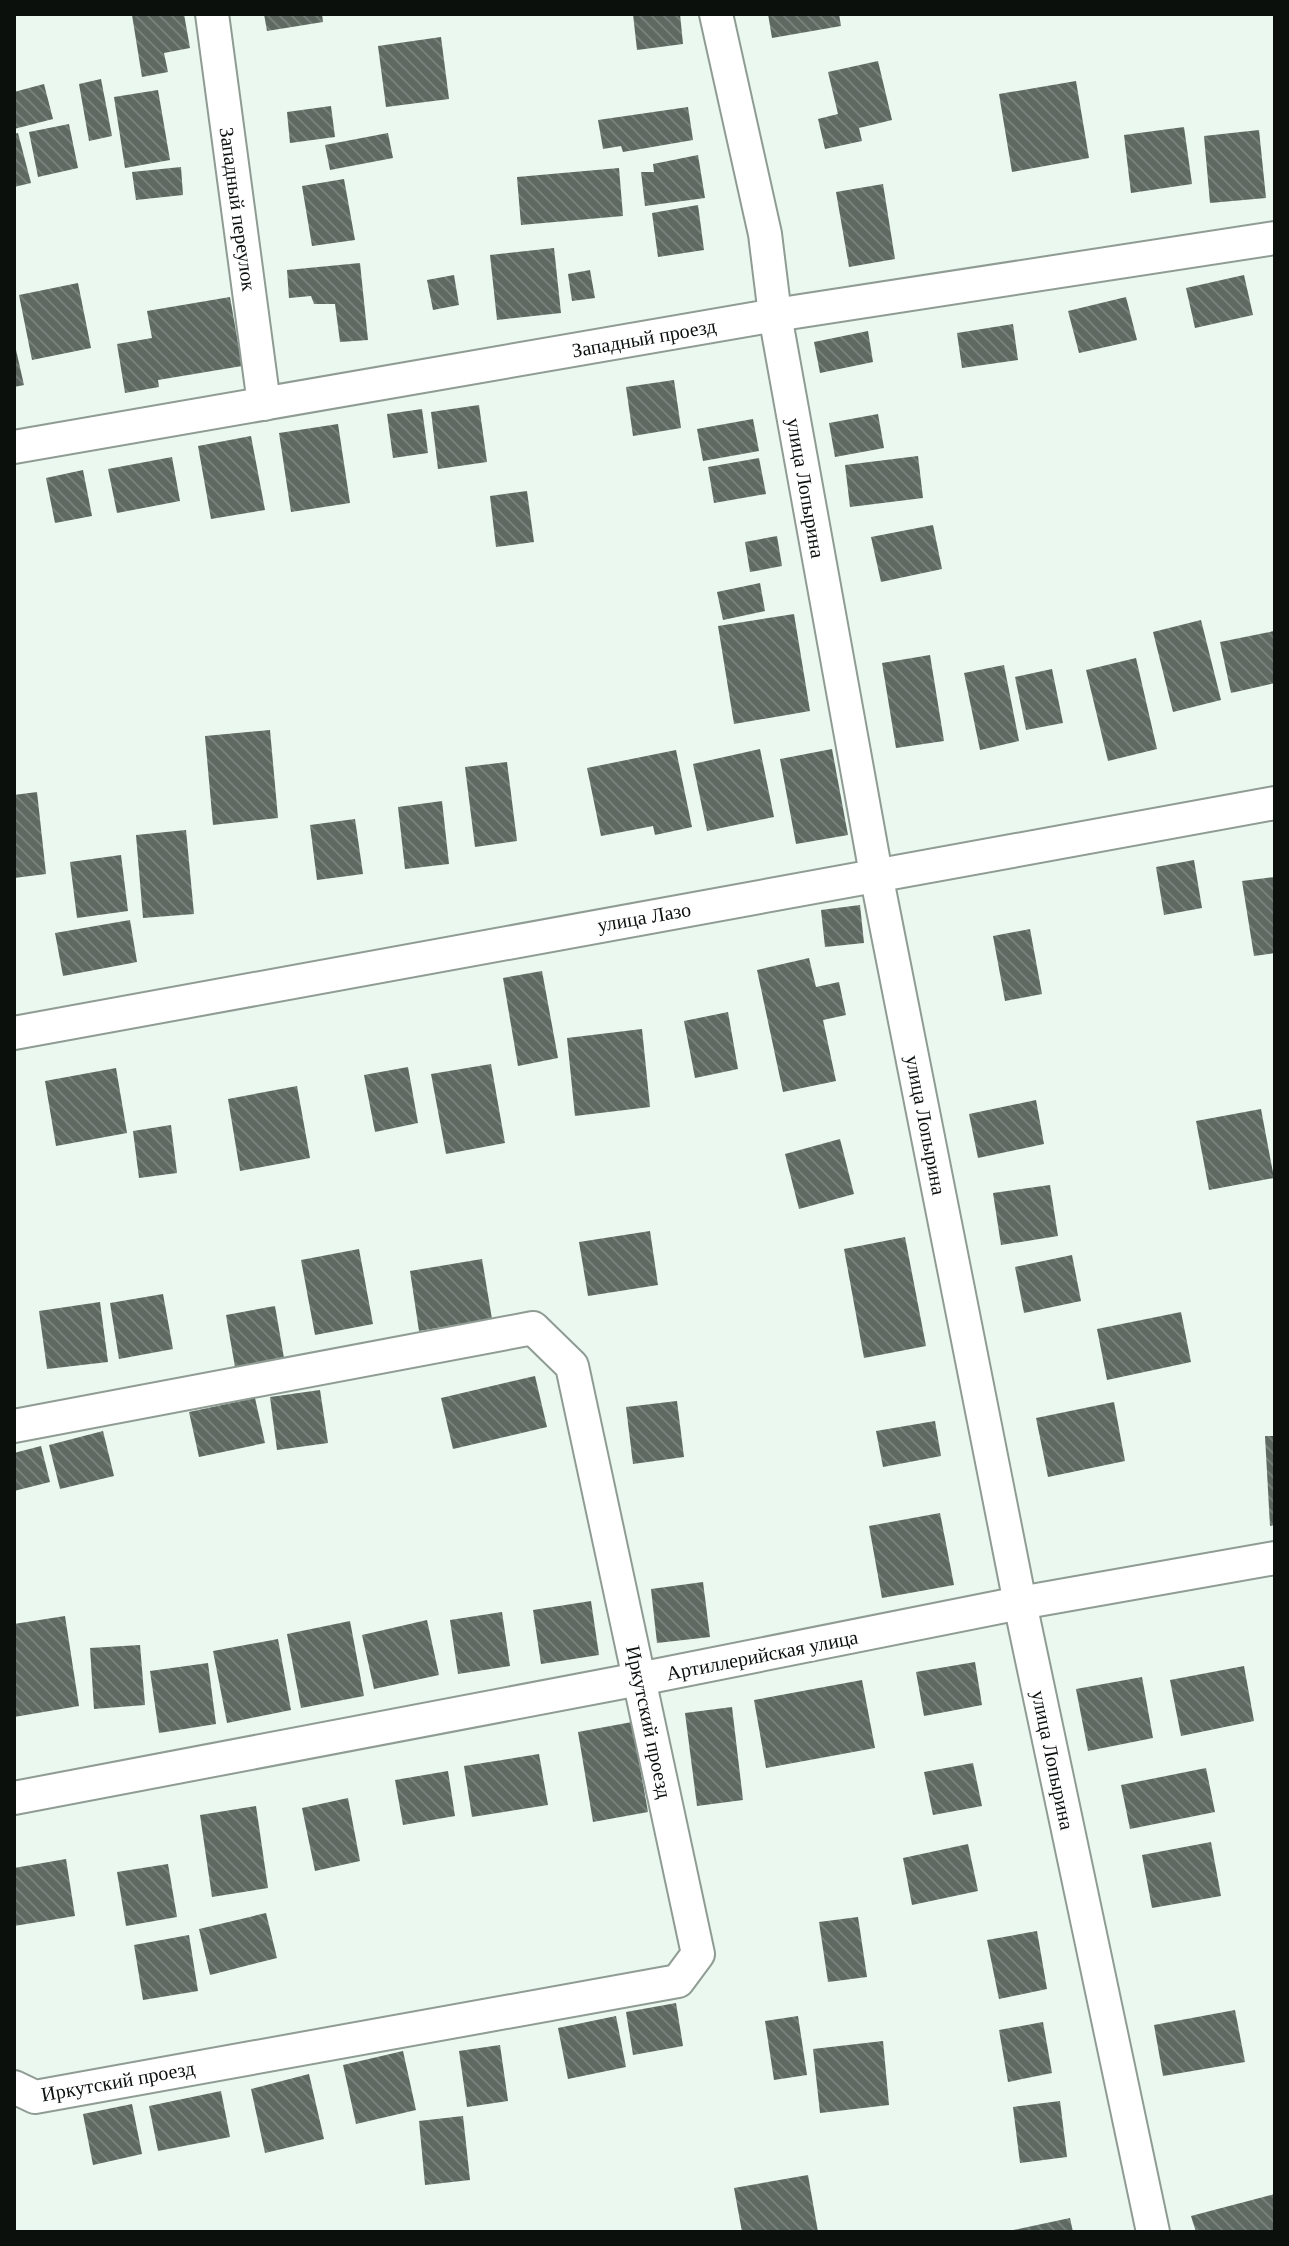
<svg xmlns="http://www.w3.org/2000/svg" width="1289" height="2246" font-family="Georgia,serif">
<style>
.building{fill:url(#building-back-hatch)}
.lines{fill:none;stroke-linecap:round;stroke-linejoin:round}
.minor-casing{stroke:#8f9c93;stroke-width:36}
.minor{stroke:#fff;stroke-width:32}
.labels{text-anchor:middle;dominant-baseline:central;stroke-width:8;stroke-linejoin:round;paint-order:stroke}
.street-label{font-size:20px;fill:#0b100d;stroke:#fff}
</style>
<defs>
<pattern id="building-back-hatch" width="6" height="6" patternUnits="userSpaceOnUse" patternTransform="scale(2)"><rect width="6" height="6" fill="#5d6961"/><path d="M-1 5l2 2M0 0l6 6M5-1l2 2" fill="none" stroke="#78807a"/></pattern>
</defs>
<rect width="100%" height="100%" fill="#eaf8ef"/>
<g class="building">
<path d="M184 14 190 48 164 53 168 72 142 77 132 15Z"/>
<path d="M264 14H322L323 22 267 31Z"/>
<path d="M633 14H680L683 44 637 50Z"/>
<path d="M768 14H839L841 26 772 38Z"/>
<path d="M441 37 449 99 386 107 378 46Z"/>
<path d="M878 61 892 120 859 128 862 141 825 149 818 119 838 114 828 72Z"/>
<path d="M101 79 112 136 89 141 79 84Z"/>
<path d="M1076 81 1089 158 1012 172 999 94Z"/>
<path d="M44 84 53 119 14 129V92Z"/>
<path d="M158 90 170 160 125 168 114 97Z"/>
<path d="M331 106 335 137 290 143 287 112Z"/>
<path d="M688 107 693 140 623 152 621 146 603 149 598 120Z"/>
<path d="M69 124 78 168 38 177 29 132Z"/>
<path d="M1184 127 1192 184 1131 193 1124 135Z"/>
<path d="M1259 130 1266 198 1210 203 1204 136Z"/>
<path d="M18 133 31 183 14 187V134Z"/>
<path d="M388 133 393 158 330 170 325 145Z"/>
<path d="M698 155 705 198 645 206 641 172H654L653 164Z"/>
<path d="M181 167 183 195 136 200 132 172Z"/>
<path d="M619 168 623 216 521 225 517 177Z"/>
<path d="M344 179 355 240 312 246 302 186Z"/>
<path d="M883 184 895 259 849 267 836 192Z"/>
<path d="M698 205 704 250 658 257 652 213Z"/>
<path d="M554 248 561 313 497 320 490 255Z"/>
<path d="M360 263 368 340 340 342 335 304H314L311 296 289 298 287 270Z"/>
<path d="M590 270 595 298 572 301 568 274Z"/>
<path d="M454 275 459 305 433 310 427 280Z"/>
<path d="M1244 275 1253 315 1195 328 1186 288Z"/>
<path d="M78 283 91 348 32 360 19 295Z"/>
<path d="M230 297 242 366 158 380 159 387 125 393 117 344 152 338 147 311Z"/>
<path d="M1126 297 1137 340 1079 353 1068 311Z"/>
<path d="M1013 324 1018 360 962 368 957 333Z"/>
<path d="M868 331 873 362 820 373 814 342Z"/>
<path d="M14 341 24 385 14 387Z"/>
<path d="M674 380 681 428 633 436 626 387Z"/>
<path d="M479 405 487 462 438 469 431 412Z"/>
<path d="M422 409 428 453 393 458 387 414Z"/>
<path d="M878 414 884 448 835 457 829 423Z"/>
<path d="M753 419 759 451 703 461 697 429Z"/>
<path d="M338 424 350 503 291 512 279 433Z"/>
<path d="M251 436 265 510 211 519 198 446Z"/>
<path d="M918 456 923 498 850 507 845 465Z"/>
<path d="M172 457 180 501 117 513 108 469Z"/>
<path d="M759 458 766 494 714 503 708 467Z"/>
<path d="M83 470 92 516 55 523 46 478Z"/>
<path d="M527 491 534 542 496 547 490 496Z"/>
<path d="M933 525 942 569 881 582 871 537Z"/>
<path d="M777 536 782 566 750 572 745 542Z"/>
<path d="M760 583 765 611 723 620 717 592Z"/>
<path d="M794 614 810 711 734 724 718 626Z"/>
<path d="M1201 620 1221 700 1173 712 1153 632Z"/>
<path d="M1274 631 1275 683 1231 693 1220 642Z"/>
<path d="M930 655 944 741 896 748 882 663Z"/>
<path d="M1136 658 1157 749 1108 761 1086 670Z"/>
<path d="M1004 665 1019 741 980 750 964 673Z"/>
<path d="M1052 669 1063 723 1026 730 1015 677Z"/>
<path d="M270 730 278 818 213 825 205 736Z"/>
<path d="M760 749 774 817 707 831 693 764Z"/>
<path d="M832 749 848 835 796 844 780 759Z"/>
<path d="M676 750 692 827 655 835 653 826 601 836 587 768Z"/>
<path d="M507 762 517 841 475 847 465 767Z"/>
<path d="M37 792 46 874 14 878V795Z"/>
<path d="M442 801 449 864 405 869 398 807Z"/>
<path d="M355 819 363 874 317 880 310 825Z"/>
<path d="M186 830 194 914 143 918 136 835Z"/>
<path d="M121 855 128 911 77 918 70 862Z"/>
<path d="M1194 860 1202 908 1164 915 1156 867Z"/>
<path d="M1275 877V953L1254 956 1242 881Z"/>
<path d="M860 905 864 943 825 947 821 910Z"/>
<path d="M130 920 137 962 63 976 55 933Z"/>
<path d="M1030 929 1042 994 1005 1001 993 936Z"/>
<path d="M809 958 816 987 839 982 846 1015 823 1020 836 1081 783 1092 757 970Z"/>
<path d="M542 971 558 1058 518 1066 503 978Z"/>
<path d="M728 1012 738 1069 695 1078 684 1021Z"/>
<path d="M642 1029 650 1107 575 1116 567 1038Z"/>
<path d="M491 1064 505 1143 446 1154 431 1074Z"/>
<path d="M408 1067 418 1123 375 1132 364 1075Z"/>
<path d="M116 1068 127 1133 56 1146 45 1081Z"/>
<path d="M297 1086 310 1158 240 1171 228 1099Z"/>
<path d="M1036 1100 1044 1144 978 1158 969 1114Z"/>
<path d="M1261 1109 1274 1178 1209 1190 1196 1121Z"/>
<path d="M171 1125 177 1173 139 1178 133 1131Z"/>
<path d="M840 1139 854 1194 799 1209 785 1154Z"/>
<path d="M1050 1185 1058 1236 1001 1245 993 1193Z"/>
<path d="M650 1231 658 1285 588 1296 579 1242Z"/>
<path d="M905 1237 926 1346 864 1358 844 1249Z"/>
<path d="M359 1249 373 1324 315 1335 301 1260Z"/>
<path d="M1072 1255 1081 1301 1024 1313 1015 1267Z"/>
<path d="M482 1259 492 1319 419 1331 410 1271Z"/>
<path d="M163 1294 173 1349 119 1359 110 1303Z"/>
<path d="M100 1302 108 1362 47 1369 39 1311Z"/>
<path d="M275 1306 284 1358 235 1367 226 1315Z"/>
<path d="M1181 1312 1191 1362 1107 1380 1097 1329Z"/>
<path d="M535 1376 547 1427 453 1449 441 1398Z"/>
<path d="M320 1390 328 1443 277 1450 270 1397Z"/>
<path d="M255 1398 265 1443 199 1457 189 1412Z"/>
<path d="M677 1401 684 1457 633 1464 626 1407Z"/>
<path d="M1114 1402 1125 1461 1048 1477 1036 1418Z"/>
<path d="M935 1421 941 1456 883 1467 876 1431Z"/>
<path d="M103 1431 114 1476 60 1489 49 1445Z"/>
<path d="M1265 1436H1275V1525L1270 1526Z"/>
<path d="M41 1446 50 1482 14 1491V1453Z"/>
<path d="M940 1513 954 1585 882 1598 869 1526Z"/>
<path d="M703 1582 710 1637 657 1643 651 1589Z"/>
<path d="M591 1601 599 1655 541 1664 533 1610Z"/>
<path d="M502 1612 510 1666 458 1674 450 1620Z"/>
<path d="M65 1616 79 1706 14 1717V1624Z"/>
<path d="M427 1620 439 1675 374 1689 362 1635Z"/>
<path d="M350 1621 364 1696 301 1708 287 1634Z"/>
<path d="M278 1639 291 1710 227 1723 213 1651Z"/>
<path d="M140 1645 145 1705 94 1709 90 1648Z"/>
<path d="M975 1662 982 1705 924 1716 916 1672Z"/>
<path d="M208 1663 216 1724 159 1733 150 1671Z"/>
<path d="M1244 1666 1254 1721 1181 1736 1170 1680Z"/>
<path d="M1142 1677 1153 1738 1088 1751 1076 1689Z"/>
<path d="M862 1680 875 1748 766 1768 754 1700Z"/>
<path d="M732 1707 743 1800 697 1806 685 1713Z"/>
<path d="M632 1722 648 1812 593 1822 578 1732Z"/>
<path d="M539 1754 548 1805 472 1817 464 1766Z"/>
<path d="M973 1763 982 1806 933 1815 924 1772Z"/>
<path d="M1206 1768 1215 1812 1130 1829 1121 1785Z"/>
<path d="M448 1771 455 1816 403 1825 395 1780Z"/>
<path d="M348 1798 360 1861 315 1871 302 1808Z"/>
<path d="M256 1806 268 1888 212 1897 200 1815Z"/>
<path d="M1211 1842 1221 1896 1152 1908 1142 1855Z"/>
<path d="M968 1844 978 1891 912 1905 903 1858Z"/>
<path d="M66 1859 75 1916 14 1926V1868Z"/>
<path d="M168 1864 177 1917 126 1926 117 1872Z"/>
<path d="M266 1913 277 1958 210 1975 199 1929Z"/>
<path d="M858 1917 867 1977 828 1982 819 1922Z"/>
<path d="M1037 1931 1047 1989 999 1999 987 1940Z"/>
<path d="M189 1935 198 1991 143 2000 134 1945Z"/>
<path d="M676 2003 683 2046 633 2055 626 2012Z"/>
<path d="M1235 2010 1245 2062 1163 2076 1154 2025Z"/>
<path d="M616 2016 626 2067 568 2079 558 2028Z"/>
<path d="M798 2016 807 2075 774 2080 765 2021Z"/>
<path d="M1043 2022 1052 2073 1008 2082 999 2030Z"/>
<path d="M883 2041 889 2105 820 2113 813 2049Z"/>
<path d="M500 2045 508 2101 467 2107 459 2051Z"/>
<path d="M403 2051 416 2110 356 2124 343 2065Z"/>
<path d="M309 2074 324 2139 265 2153 251 2089Z"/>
<path d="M221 2091 230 2137 158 2151 149 2106Z"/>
<path d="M1060 2101 1067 2157 1020 2163 1013 2107Z"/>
<path d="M132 2104 142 2154 93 2165 83 2114Z"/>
<path d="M463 2116 470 2180 425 2185 419 2121Z"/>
<path d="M808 2175 818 2232H742L734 2188Z"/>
<path d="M1275 2194V2232H1196L1191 2216Z"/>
<path d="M1070 2218 1073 2232H1009V2231Z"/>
</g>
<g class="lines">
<defs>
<g id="minor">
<path d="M212 14 264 404"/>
<path d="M716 14 765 234 775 315 876 874 1020 1603 1153 2232"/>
<path d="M14 447 775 315 1275 238"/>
<path d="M14 1033 1275 803"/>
<path d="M14 1426 533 1328 572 1366 698 1954 678 1981 35 2097 14 2087"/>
<path d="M14 1798 639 1679 1020 1603 1275 1558"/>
</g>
</defs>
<use href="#minor" class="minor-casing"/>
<use href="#minor" class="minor"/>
</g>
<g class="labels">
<g class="street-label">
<text transform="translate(238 209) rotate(82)">Западный переулок</text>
<text transform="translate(644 338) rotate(-10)">Западный проезд</text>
<text transform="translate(806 488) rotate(80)">улица Лопырина</text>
<text transform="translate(644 917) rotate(-10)">улица Лазо</text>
<text transform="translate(926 1125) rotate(79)">улица Лопырина</text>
<text transform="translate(762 1655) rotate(-11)">Артиллерийская улица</text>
<text transform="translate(649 1722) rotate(78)">Иркутский проезд</text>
<text transform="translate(1053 1760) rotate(78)">улица Лопырина</text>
<text transform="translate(118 2081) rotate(-10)">Иркутский проезд</text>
</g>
</g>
<rect width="1289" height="2246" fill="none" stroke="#0b100d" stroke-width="32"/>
</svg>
